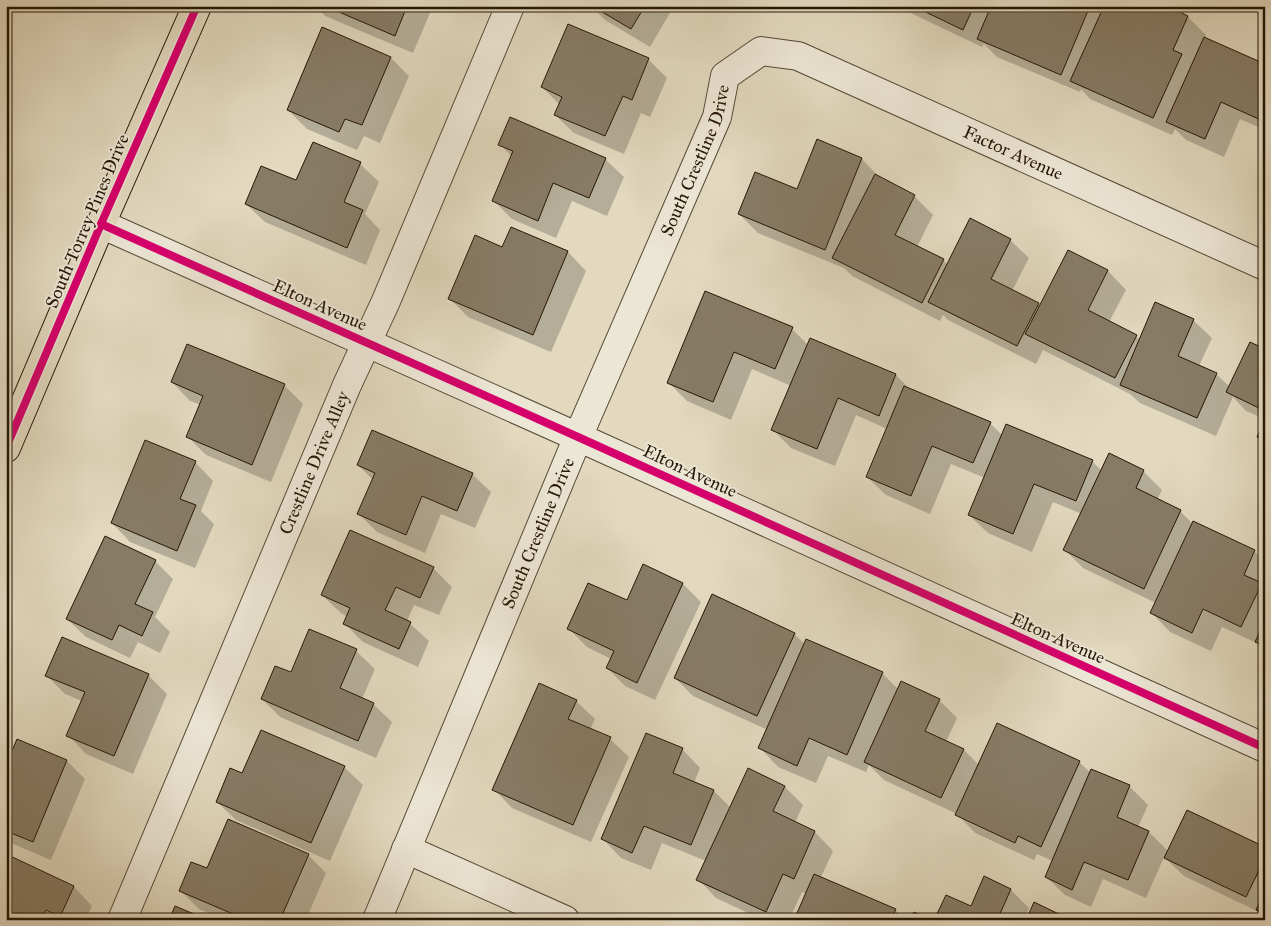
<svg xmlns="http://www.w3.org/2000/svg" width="1271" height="926" font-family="'IM FELL Great Primer',serif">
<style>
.shadow{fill:#0003}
.building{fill:#877b66;stroke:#251605}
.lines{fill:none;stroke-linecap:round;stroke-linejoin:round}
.minor-casing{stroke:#544734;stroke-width:30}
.major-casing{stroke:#251605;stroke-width:30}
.minor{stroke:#ece6d5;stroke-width:28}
.major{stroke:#e2d9bf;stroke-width:28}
.cycleway-casing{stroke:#ece6d5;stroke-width:11}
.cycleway{stroke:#d6006c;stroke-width:8}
.labels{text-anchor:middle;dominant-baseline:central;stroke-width:4;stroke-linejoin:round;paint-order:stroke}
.street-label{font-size:18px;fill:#251605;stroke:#ece6d5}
</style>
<rect width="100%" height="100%" fill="#e2d9bf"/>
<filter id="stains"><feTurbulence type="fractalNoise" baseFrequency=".004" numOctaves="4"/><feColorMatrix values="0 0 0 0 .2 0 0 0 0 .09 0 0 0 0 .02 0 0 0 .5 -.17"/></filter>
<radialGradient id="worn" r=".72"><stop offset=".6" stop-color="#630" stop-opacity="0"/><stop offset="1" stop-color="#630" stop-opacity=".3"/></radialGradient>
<g class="shadow">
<path d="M315 6H433L413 53 325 16Z"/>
<path d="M591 6H674L650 47 605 20Z"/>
<path d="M896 6H1164L1188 17 1206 35 1204 39 1265 65V130L1240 119 1224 157 1186 140 1175 129 1172 135 1090 99 1081 89 1080 92 997 57 984 44 982 47Z"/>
<path d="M391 58 409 76 380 143 364 136 357 150 307 129 288 110Z"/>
<path d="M648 59 667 78 650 117 641 113 624 154 574 133 555 115 560 105 542 87Z"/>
<path d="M818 141 862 159 880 178 914 196 933 215 917 247 943 260 948 265 1010 240 1029 258 1012 291 1041 306 1068 251 1108 271 1126 290 1109 322 1136 336 1140 340 1193 320 1212 338 1199 366 1216 374 1230 387 1265 351V419L1246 411 1233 397 1216 436 1140 403 1130 394 1043 350 1036 364 948 320 943 315 940 321 852 276 844 268 758 233 739 214 797 191Z"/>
<path d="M500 144 605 159 624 177 607 216 572 201 556 238 512 219 494 201 512 157Z"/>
<path d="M360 164 379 182 365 214 380 230 366 265 265 222 246 204 297 182Z"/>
<path d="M512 229 568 252 586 271 551 352 468 317 450 299 503 248Z"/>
<path d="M706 293 792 329 808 345 896 375 911 390 990 423 1002 435 1092 461 1102 471H1143L1162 490 1157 500 1180 511 1193 524 1254 551 1265 561V650L1259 644 1222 627 1211 651 1170 632 1152 613 1156 603 1083 568 1065 550 1082 514 1053 502 1032 552 988 533 969 515 985 478 951 464 930 514 886 495 867 477 887 429 856 415 835 466 791 448 773 430 791 386 752 369 731 420 687 401 669 383Z"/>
<path d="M187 346 285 386 303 404 271 482 206 455 188 437 201 405 190 401 172 382Z"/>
<path d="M195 462 213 481 201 511 214 524 195 568 130 542 112 523Z"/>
<path d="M358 465 472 474 491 492 475 528 441 514 425 553 377 532 359 514 373 480Z"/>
<path d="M155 561 173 579 155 617 170 632 160 653 138 642 130 658 86 637 67 619Z"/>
<path d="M644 566 683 584 701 602 655 700 625 686 607 668 611 659 587 647 569 629 628 602Z"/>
<path d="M433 568 452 587 439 615 414 605 407 621 429 641 418 667 363 642 345 624 348 617 341 613 322 595Z"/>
<path d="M794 634 805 644 882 673 899 690 939 700 957 718 946 742 964 750 979 765 1079 762 1091 773 1129 786 1148 805 1138 827 1149 832 1169 852 1265 848V917L1261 913 1184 876 1164 857 1146 898 1103 879 1091 907 1065 895 1046 877 1053 861 1037 854 1034 860 975 833 957 814 884 780 869 765 866 772 828 756 816 783 778 767 760 748 768 730 693 696 675 678Z"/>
<path d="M356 651 375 669 362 699 373 704 392 722 376 758 280 717 262 699 291 673Z"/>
<path d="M148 675 167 694 133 774 86 754 68 735 82 701 65 694 47 676Z"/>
<path d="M576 701 595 719 590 730 610 739 629 757 591 842 512 808 494 789Z"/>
<path d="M682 749 700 768 694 783 714 791 731 808 785 787 803 805 795 823 815 832 833 851 821 877 895 910 905 920H795L806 894 802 892 789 920H763L716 898 698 879 706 861 662 843 651 870 621 858 603 839Z"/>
<path d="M67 761 85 779 51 860 6 841V768Z"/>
<path d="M344 767 363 785 330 861 236 820 217 802 243 775Z"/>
<path d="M6 855 74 887 92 906 85 920H6Z"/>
<path d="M308 855 326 873 306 920H225L199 909 181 891 208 870Z"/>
<path d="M985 878 1011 890 1029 908 1024 920H935L971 907Z"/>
</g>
<g class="building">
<path d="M325 6H407L395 36Z"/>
<path d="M592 6H645L631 29Z"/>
<path d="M913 6H974L963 30Z"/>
<path d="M991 6H1090L1061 75 977 39Z"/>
<path d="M1104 6H1168L1188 16 1173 50 1182 54 1153 118 1070 81Z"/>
<path d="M568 24 649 58 632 100 623 96 605 136 554 115 562 97 541 87Z"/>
<path d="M322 27 391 57 362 125 345 119 339 132 287 110Z"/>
<path d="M1204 37 1265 64V117L1263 121 1221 102 1205 139 1166 122Z"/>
<path d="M510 117 606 158 589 198 553 183 538 221 492 201 513 151 498 145Z"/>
<path d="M817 139 862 158 825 250 738 214 755 172 797 189Z"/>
<path d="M313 142 361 162 344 202 363 210 347 248 245 204 261 166 296 180Z"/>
<path d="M875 174 915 195 895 235 944 259 922 303 832 258Z"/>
<path d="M970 218 1011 239 991 279 1039 303 1017 346 928 302Z"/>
<path d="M511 227 568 251 533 335 448 299 475 235 502 247Z"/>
<path d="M1068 250 1108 270 1088 310 1137 335 1115 378 1025 334Z"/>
<path d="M705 291 793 327 775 369 734 352 713 402 667 383Z"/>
<path d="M1155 302 1194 319 1178 356 1217 373 1197 418 1120 385Z"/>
<path d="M810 338 896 374 879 416 838 398 817 449 771 430Z"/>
<path d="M1250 342 1265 349V411L1226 392Z"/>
<path d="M187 344 285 384 252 465 186 437 203 396 171 382Z"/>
<path d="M904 386 991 422 973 463 932 446 911 496 866 477Z"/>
<path d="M1265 420V440L1257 437Z"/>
<path d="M1006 424 1093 460 1076 501 1034 484 1013 534 968 515Z"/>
<path d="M372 430 473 473 457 511 422 496 406 535 357 514 375 473 357 465Z"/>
<path d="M145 440 196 461 180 499 196 505 177 551 111 523Z"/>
<path d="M1109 453 1144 470 1136 488 1181 510 1144 589 1063 550Z"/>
<path d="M1193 521 1255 550 1244 575 1262 583 1241 627 1203 609 1192 633 1150 613Z"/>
<path d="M350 530 434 567 420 598 396 587 385 610 411 622 399 649 343 624 350 608 321 595Z"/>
<path d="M105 536 156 560 135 604 153 612 142 636 119 625 112 640 66 619Z"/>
<path d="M643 564 683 583 637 683 606 668 614 651 567 629 588 583 627 600Z"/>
<path d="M712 594 795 633 757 716 674 678Z"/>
<path d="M1265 620V646L1255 642Z"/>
<path d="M309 629 357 649 340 688 374 703 358 741 261 699 275 666 291 672Z"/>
<path d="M62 637 149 674 114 756 66 736 85 692 45 676Z"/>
<path d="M806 639 883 672 847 755 809 738 797 766 758 748Z"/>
<path d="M901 681 940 699 925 731 964 749 941 798 864 762Z"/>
<path d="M539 683 577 700 568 719 611 737 573 825 492 790Z"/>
<path d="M997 723 1080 761 1041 847 1018 836 1015 843 955 815Z"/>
<path d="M261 730 345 766 311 843 216 802 230 768 242 773Z"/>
<path d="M646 733 683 748 673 773 714 790 691 845 644 826 632 853 601 839Z"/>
<path d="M17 739 67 760 33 842 6 831V765Z"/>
<path d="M748 768 785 786 773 811 815 831 794 879 783 874 766 912 696 880Z"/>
<path d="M1091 769 1130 785 1117 817 1149 831 1128 880 1084 862 1072 890 1045 877Z"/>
<path d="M1187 810 1265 847V858L1246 897 1164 858Z"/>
<path d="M228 819 309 854 280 920H247L179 891 191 862 207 868Z"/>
<path d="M6 854 74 886 60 917 46 910 41 920H6Z"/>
<path d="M814 874 896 909 891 920H794Z"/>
<path d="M984 876 1011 889 999 916 1007 920H934L946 895 971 906Z"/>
<path d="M1265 891V914L1256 910Z"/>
<path d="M1034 902 1065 917 1064 920H1026Z"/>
<path d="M175 906 208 920H169Z"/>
<path d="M914 912 930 920H910Z"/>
</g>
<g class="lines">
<defs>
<g id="minor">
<path d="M101 224 578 437 1265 748"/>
<path d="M406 849 565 920"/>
<path id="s1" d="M122 920 347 385 386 301 510 6"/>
<path id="s2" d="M377 920 578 437 717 117 725 76 761 51 798 56 1265 266"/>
</g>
<path id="major" d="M6 448 101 224 197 6"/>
</defs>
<use href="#minor" class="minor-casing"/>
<use href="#major" class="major-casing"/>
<use href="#minor" class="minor"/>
<use href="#major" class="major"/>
<defs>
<g id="cycleway">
<path d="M101 224 578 437 1265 748"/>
<path d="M6 448 101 224 197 6"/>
</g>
</defs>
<use href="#cycleway" class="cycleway-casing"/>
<use href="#cycleway" class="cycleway"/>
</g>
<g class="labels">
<g class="street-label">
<text stroke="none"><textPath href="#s2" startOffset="1231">Factor Avenue</textPath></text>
<text stroke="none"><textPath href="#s2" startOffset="824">South Crestline Drive</textPath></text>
<text transform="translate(87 221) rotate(-67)">South Torrey Pines Drive</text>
<text transform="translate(320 305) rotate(24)">Elton Avenue</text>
<text stroke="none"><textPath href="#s1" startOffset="496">Crestline Drive Alley</textPath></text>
<text transform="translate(690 471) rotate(25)">Elton Avenue</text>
<text stroke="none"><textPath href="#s2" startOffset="419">South Crestline Drive</textPath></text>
<text transform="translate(1058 638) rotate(24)">Elton Avenue</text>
</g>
</g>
<rect width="1271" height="926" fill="none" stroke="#e2d9bf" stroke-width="25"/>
<rect x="8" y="8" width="1256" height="911" fill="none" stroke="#251605" stroke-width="2.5"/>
<rect x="12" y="12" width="1246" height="901" fill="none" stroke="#251605"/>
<rect width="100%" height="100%" filter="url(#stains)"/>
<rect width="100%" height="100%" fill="url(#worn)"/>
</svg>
